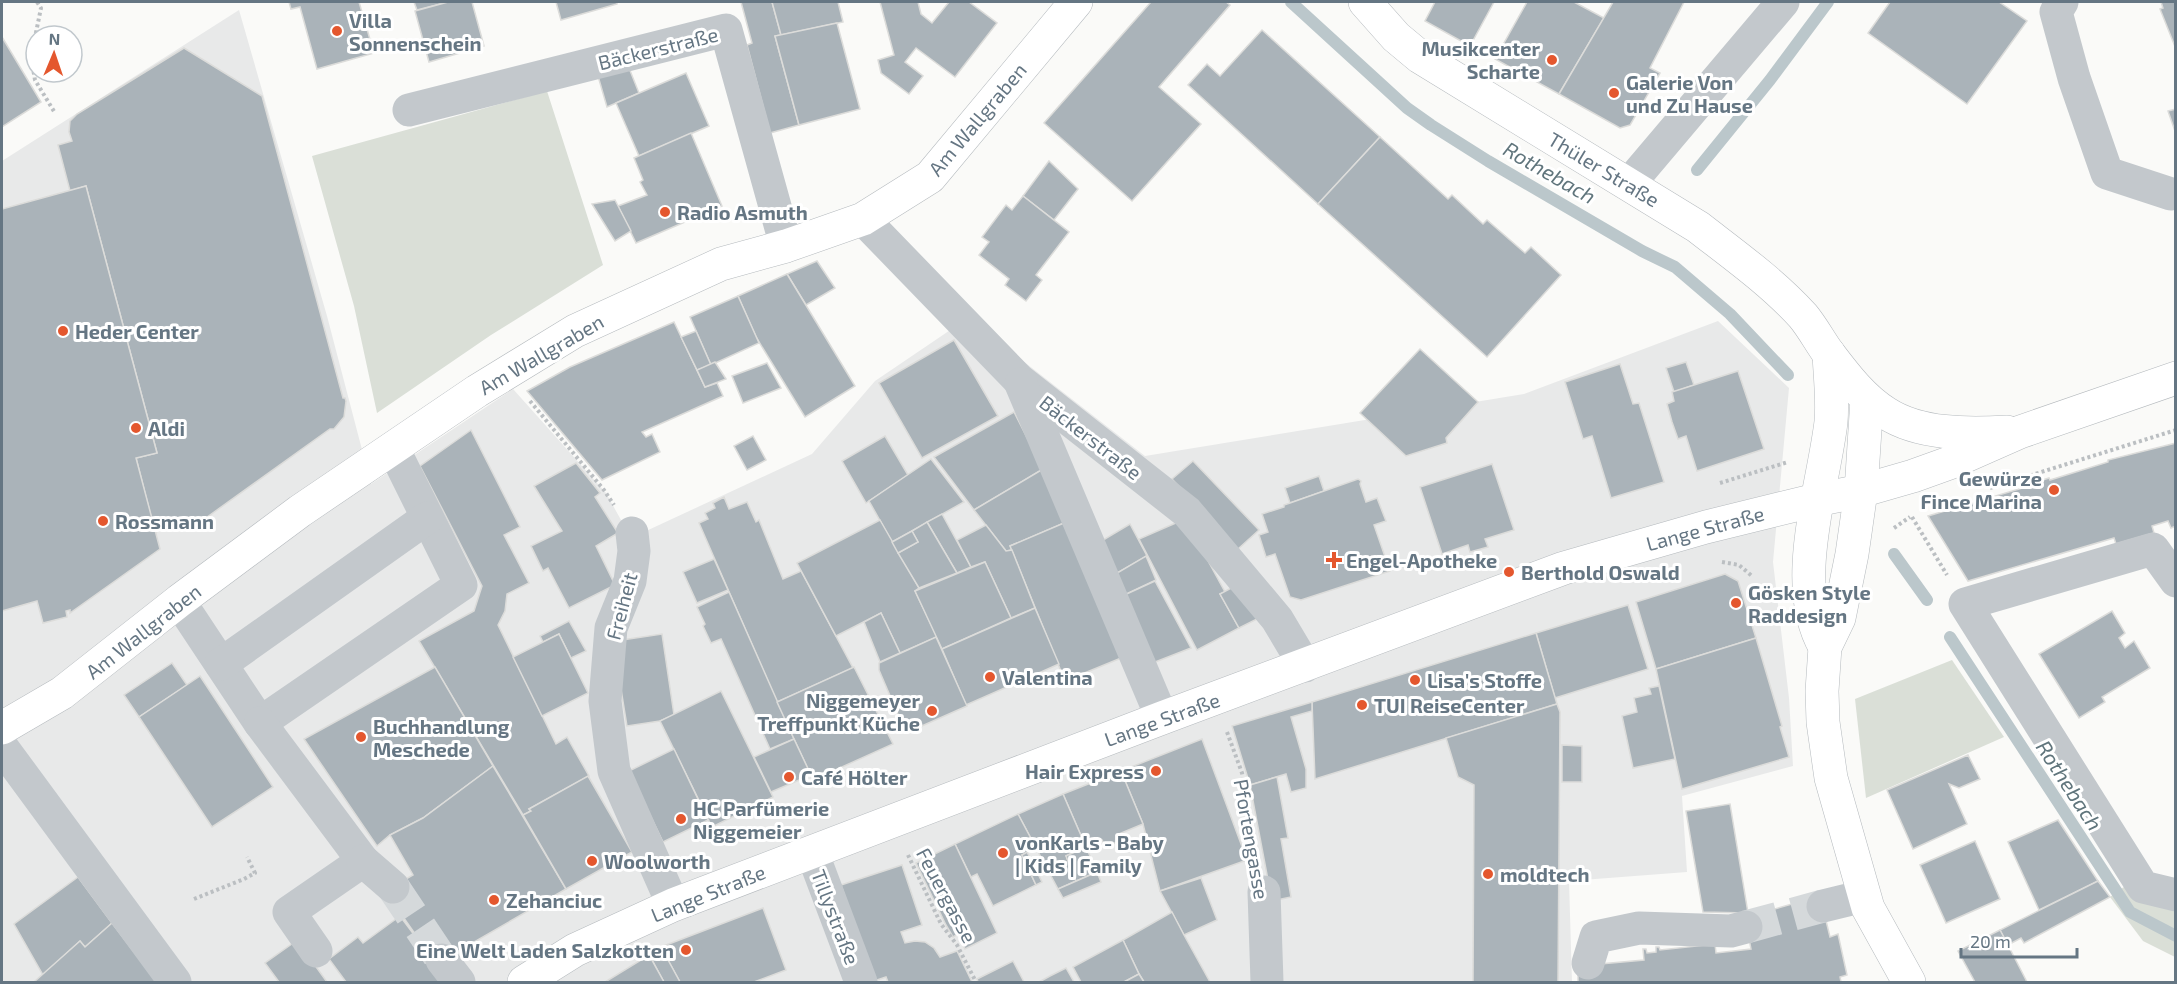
<svg xmlns="http://www.w3.org/2000/svg" width="2177" height="984" font-family="'Exo 2',sans-serif">
<style>
.built{fill:#e8e9e9}
.green{fill:#dadfd7}
.lines{fill:none;stroke-linecap:round;stroke-linejoin:round}
.stream{stroke:#bbc7cb;stroke-width:12}
.building{fill:#aab3b9;stroke:#dcdcda;stroke-width:1.5}
.minor-tunnel{stroke:#d5d9db;stroke-width:33;stroke-dasharray:33 16;stroke-linecap:butt}
.major-casing{stroke:#b5babe;stroke-width:34}
.path{stroke:#bbbfc2;stroke-width:4;stroke-dasharray:3 3;stroke-linecap:butt}
.minor{stroke:#c3c8cc;stroke-width:33}
.major{stroke:#fff;stroke-width:33}
.poi-dot{fill:#e4572e;stroke:#fff;stroke-width:2}
.labels{text-anchor:middle;dominant-baseline:central;stroke-width:6;stroke-linejoin:round;paint-order:stroke}
.poi-label{font-size:20px;font-weight:bold;fill:#657683;stroke:#fff;text-anchor:start}
.street-label{font-size:20px;fill:#657683;stroke:#fff}
.water-label{font-size:21px;font-style:italic;fill:#60757c;stroke:#fff}
</style>
<rect width="100%" height="100%" fill="#fafaf8"/>
<path class="built" d="M239 10 327 316 371 484 513 389 606 493 631 538 812 454 875 381 968 318 1145 456 1524 394 1718 321 1789 388 1773 562 1789 698 1793 766 1682 796 1687 872 1569 881 1572 982H2V161Z"/>
<g class="green">
<path d="M547 91 603 265 491 335 377 413 354 306 312 156Z"/>
<path d="M1952 660 2004 737 1866 798 1855 699Z"/>
<path d="M2128 884 2175 907V957L2143 941 2110 897Z"/>
</g>
<g class="lines">
<g class="stream">
<path d="M1291 2 1407 108 1431 125 1488 161 1642 251 1675 267 1730 314 1788 375"/>
<path d="M1697 170 1770 80 1828 2"/>
<path d="M1894 554 1927 600"/>
<path d="M1950 637 2130 912 2176 936"/>
</g>
</g>
<g class="building">
<path d="M289 2H359L374 53 317 69 300 7 291 9Z"/>
<path d="M414 2H448L417 10Z"/>
<path d="M448 2H472L484 46 429 62 415 11Z"/>
<path d="M556 2H617V4L561 20Z"/>
<path d="M741 2H772L781 35 775 36 799 125 770 133 747 45 752 43Z"/>
<path d="M772 2H838L843 22 781 35Z"/>
<path d="M880 2H918L921 14 932 23 949 2H969L997 23 955 77 916 48 905 62 923 76 909 94 881 73 878 60 894 55Z"/>
<path d="M1151 2H1226L1230 5 1159 87 1201 124 1132 201 1044 123Z"/>
<path d="M1435 2H1494L1470 46 1425 21Z"/>
<path d="M1527 2H1574L1604 18 1559 94 1495 59Z"/>
<path d="M1613 2H1684L1650 68 1660 73 1630 125 1620 128 1559 94Z"/>
<path d="M1890 2H1999L2027 21 1967 104 1868 33Z"/>
<path d="M2161 2H2176V49L2160 9 2163 8Z"/>
<path d="M837 23 860 109 799 125 775 36Z"/>
<path d="M1262 30 1380 137 1318 204 1188 85 1207 64 1220 76Z"/>
<path d="M2 37 41 102 2 127Z"/>
<path d="M184 48 262 96 343 398H345L346 401 344 417 334 429H330L203 520 155 532 136 458 157 453 86 186 70 191 58 145 72 141 69 132 70 121 77 114Z"/>
<path d="M629 68 639 93 607 107 598 76Z"/>
<path d="M686 73 709 126 639 156 616 103Z"/>
<path d="M2176 109V134L2168 111Z"/>
<path d="M691 133 722 206 636 243 618 206 647 195 640 182 643 180 634 158Z"/>
<path d="M1380 137 1448 199 1452 195 1483 224 1487 220 1525 253 1531 247 1561 275 1487 357 1318 204Z"/>
<path d="M1049 161 1078 189 1054 220 1023 196Z"/>
<path d="M86 186 157 453 136 458 160 549 70 613V610L66 611 67 617 43 623 37 601 2 611V209Z"/>
<path d="M1023 196 1069 232 1036 275 1042 280 1026 301 1005 285 1009 279 979 255 989 242 982 237 1006 205 1012 210Z"/>
<path d="M615 200 631 231 615 241 592 204Z"/>
<path d="M817 261 835 288 806 305 787 274Z"/>
<path d="M787 274 855 386 805 417 756 337 738 296Z"/>
<path d="M738 296 759 343 711 365 690 317Z"/>
<path d="M674 322 705 387 717 383 723 396 642 432 646 437 652 434 660 452 602 480 527 391 570 367Z"/>
<path d="M696 331 711 365 697 370 681 337Z"/>
<path d="M954 340 998 416 922 458 879 383Z"/>
<path d="M1420 349 1478 402 1446 438 1447 443 1406 456 1360 413Z"/>
<path d="M715 362 726 379 705 387 697 370Z"/>
<path d="M1686 362 1694 385 1674 392 1666 368Z"/>
<path d="M767 363 781 388 743 403 732 376Z"/>
<path d="M1620 364 1633 404 1639 403 1664 482 1611 498 1592 436 1583 439 1565 382Z"/>
<path d="M1738 371 1764 449 1697 471 1686 436 1678 439 1672 422 1667 404 1674 401 1672 392Z"/>
<path d="M1014 412 1043 469 974 510 934 457Z"/>
<path d="M471 430 520 527 504 535 529 583 507 594 505 611 498 625 556 744 567 737 589 776 529 809 531 811 523 815 419 641 474 611 482 586 420 466Z"/>
<path d="M753 436 766 460 747 470 734 446Z"/>
<path d="M885 436 908 475 866 503 842 461Z"/>
<path d="M2176 443V526L2171 528 2168 521 2152 526 2154 533 2116 544 2114 538 1968 581 1928 516 2026 487V485L2049 478 2050 480 2108 462V460Z"/>
<path d="M931 459 964 502 892 542 869 501Z"/>
<path d="M1193 461 1259 530 1238 549 1172 479Z"/>
<path d="M576 463 600 493 595 497 618 533 596 546 615 585 569 608 548 568 543 571 531 546 562 531 534 486Z"/>
<path d="M1492 464 1514 530 1485 539 1488 547 1470 552 1468 545 1442 554 1420 487Z"/>
<path d="M1043 469 1071 520 1010 546 1012 550 1006 551 974 510Z"/>
<path d="M1319 476 1324 491 1290 503 1285 488Z"/>
<path d="M1358 479 1361 481 1360 484 1366 502 1377 498 1386 521 1374 525 1390 571 1301 600 1290 597 1275 554 1266 557 1259 535 1268 532 1262 514 1284 507V505L1290 503Z"/>
<path d="M724 497 729 509 747 502 756 522 759 520 783 579 801 571 853 668 777 702 699 523 708 519 705 513 715 508 713 503Z"/>
<path d="M942 514 971 567 957 573 927 522Z"/>
<path d="M880 520 919 588 915 591 937 637 900 653 881 613 836 636 797 563Z"/>
<path d="M1071 520 1126 656 1065 681 1010 546Z"/>
<path d="M927 522 957 573 919 588 898 553 918 542 912 531Z"/>
<path d="M1178 522 1195 537 1225 592 1220 594 1239 628 1197 650 1139 539Z"/>
<path d="M1130 524 1147 556 1112 576 1098 543Z"/>
<path d="M986 525 1006 551 1012 550 1035 608 1011 618 985 562 971 567 957 540Z"/>
<path d="M912 531 918 542 898 553 892 542Z"/>
<path d="M1146 556 1156 580 1120 597 1112 576Z"/>
<path d="M714 559 728 590 697 603 683 572Z"/>
<path d="M985 562 1011 618 942 649 915 591Z"/>
<path d="M1725 574 1738 581 1756 638 1656 669 1636 602Z"/>
<path d="M1155 581 1191 648 1150 664 1120 597Z"/>
<path d="M1233 587 1259 618 1239 628 1220 594Z"/>
<path d="M729 592 794 739 770 749 721 639 711 643 703 626 705 624 697 607Z"/>
<path d="M1628 605 1648 669 1555 698 1536 633Z"/>
<path d="M1035 608 1059 664 966 705 942 649Z"/>
<path d="M2112 611 2125 633 2119 638 2125 648 2134 641 2150 668 2102 697 2105 702 2079 718 2039 654Z"/>
<path d="M881 613 900 653 880 662 864 622Z"/>
<path d="M569 621 586 651 571 658 559 634 543 642 540 636Z"/>
<path d="M1536 633 1557 704 1315 779 1312 702Z"/>
<path d="M559 634 588 693 542 716 513 657Z"/>
<path d="M662 634 674 715 660 721 627 726 615 652 622 640Z"/>
<path d="M936 637 967 706 906 733 879 670V663Z"/>
<path d="M1756 638 1782 726 1780 727 1789 757 1682 789 1656 669Z"/>
<path d="M172 663 187 685 139 717 124 695Z"/>
<path d="M435 667 493 766 423 818 390 835 377 846 304 739Z"/>
<path d="M854 667 893 744 813 780 777 702Z"/>
<path d="M200 676 273 787 212 827 139 717Z"/>
<path d="M1659 686 1675 759 1633 768 1622 716 1637 712 1634 698 1651 694 1649 688Z"/>
<path d="M721 691 773 797 712 827 660 721Z"/>
<path d="M1312 702V711L1291 717 1306 769V788L1291 792 1286 774 1250 785 1232 726Z"/>
<path d="M1557 704 1560 712 1558 982H1473L1474 785 1458 777 1446 738Z"/>
<path d="M794 739 811 775 771 792 754 757Z"/>
<path d="M1202 739 1247 860 1160 891 1143 824 1121 771Z"/>
<path d="M1562 745 1582 746V782H1562Z"/>
<path d="M674 749 708 820 663 842 629 771Z"/>
<path d="M1968 755 1980 779 1959 788 1949 784 1967 824 1913 849 1887 790Z"/>
<path d="M493 766 566 889 436 964 385 891 413 875 390 835 423 818Z"/>
<path d="M1121 771 1143 824 1119 834 1122 841 1105 846 1102 840 1086 847 1063 794Z"/>
<path d="M588 776 632 852 566 889 523 815 531 811 529 809Z"/>
<path d="M1277 777 1288 838 1281 839 1291 897 1272 901 1250 785Z"/>
<path d="M1063 794 1086 847 1066 856 1076 881 1058 889 1018 814Z"/>
<path d="M1730 804 1748 913 1703 912 1686 811Z"/>
<path d="M1018 814 1036 848 1022 855 1036 885 993 906 977 874 971 877 955 844Z"/>
<path d="M2058 820 2098 881 2039 910 2008 842Z"/>
<path d="M1975 841 2000 899 1946 923 1920 865Z"/>
<path d="M955 844 997 933 965 949 958 934 953 937 946 925 916 863Z"/>
<path d="M1086 847 1097 872 1076 881 1066 856Z"/>
<path d="M1027 852 1042 882 1036 885 1022 855Z"/>
<path d="M902 865 922 925 901 932 905 943 915 941 925 942 934 948 940 957 957 951 972 982H888L886 977 874 981 841 885Z"/>
<path d="M1097 872 1101 882 1063 898 1058 889Z"/>
<path d="M78 877 112 923 85 947 80 941 43 975 14 924Z"/>
<path d="M1201 878 1217 920 1184 935 1160 891Z"/>
<path d="M2098 881 2110 897 2024 943 2021 938 2008 945 2000 930Z"/>
<path d="M1820 896 1830 937 1838 934 1847 975 1840 977 1841 982H1578V966L1644 960 1643 949H1646L1647 953 1656 952V947H1659L1660 950 1715 944 1716 953 1751 949 1744 913 1757 914Z"/>
<path d="M763 908 786 970 754 982H680L661 947Z"/>
<path d="M1172 912 1184 935 1210 982H1144L1139 974 1123 940Z"/>
<path d="M400 916 436 964 441 982H346L329 959 358 937 363 943Z"/>
<path d="M112 923 157 982H34L80 941 85 947Z"/>
<path d="M2000 930 2008 945 2027 982H1975L1958 951Z"/>
<path d="M1123 940 1139 974 1124 982H1081L1073 967Z"/>
<path d="M296 941 309 957 327 982H279L265 963Z"/>
<path d="M662 949 680 982H664L650 956Z"/>
<path d="M649 955 664 982H605Z"/>
<path d="M1013 961 1024 982H978L977 979Z"/>
<path d="M1066 968 1074 982H1039L1050 976Z"/>
<path d="M1139 974 1144 982H1124Z"/>
</g>
<g class="lines">
<g class="minor-tunnel">
<path d="M393 887 442 960"/>
<path d="M1746 927 1823 906"/>
</g>
<defs>
<g id="major">
<path d="M1365 2 1396 37 1420 57 1698 227C1734 255 1772 282 1803 316 1813 328 1820 342 1829 354 1845 375 1863 399 1886 413 1920 435 1968 434 2007 432"/>
<path d="M1867 399 1861 491 1852 554 1839 618 1825 647 1822 691 1823 722 1831 778 1868 908 1909 982"/>
<path d="M1825 647C1789 585 1823 489 1831 422 1833 400 1830 376 1829 354"/>
<path d="M2 728 62 693 179 601 300 511 477 391 575 331 721 264 786 246 863 219 930 177 1076 2"/>
<path d="M524 982 575 950 673 905 1162 718 1564 568 1706 527 1816 500 1861 491 1913 476 1952 462 2020 432 2176 378"/>
</g>
</defs>
<use href="#major" class="major-casing"/>
<g class="path">
<path d="M37 2 41 8 31 57 35 80 55 113"/>
<path d="M530 401 604 490 614 505"/>
<path d="M1720 483 1788 462"/>
<path d="M1990 488 2176 430"/>
<path d="M1912 517 1947 575"/>
<path d="M1894 528 1910 517"/>
<path d="M1722 562 1739 565 1752 576"/>
<path d="M1227 732 1242 773 1257 856"/>
<path d="M908 855 941 924 957 945 976 982"/>
<path d="M194 899 244 879 255 873 247 857"/>
</g>
<g class="minor">
<path d="M2062 2 2056 12 2074 78 2107 173 2171 194"/>
<path d="M409 110 726 30 786 246"/>
<path d="M1629 184 1783 2"/>
<path d="M863 219 1019 380 1187 512 1277 619 1305 666"/>
<path d="M1021 384 1162 718"/>
<path d="M632 533 634 551 630 581 611 628 605 701 614 771 673 905"/>
<path d="M2176 581 2153 549 1965 604 2143 887 2176 895"/>
<path d="M179 601 260 723 461 585 393 448"/>
<path d="M221 664 427 518"/>
<path d="M260 723 363 861 289 912 316 951"/>
<path d="M2 747 175 982"/>
<path d="M812 852 861 982"/>
<path d="M363 861 393 887"/>
<path d="M1264 892 1267 982"/>
<path d="M1823 906 1864 896"/>
<path d="M442 960 459 982"/>
<path d="M1588 963 1596 937 1639 928 1731 931 1746 927"/>
</g>
<use href="#major" class="major"/>
</g>
<g class="poi-dot">
<circle cx="337" cy="31" r="6"/>
<circle cx="1552" cy="60" r="6"/>
<circle cx="1614" cy="93" r="6"/>
<circle cx="665" cy="212" r="6"/>
<circle cx="63" cy="331" r="6"/>
<circle cx="136" cy="428" r="6"/>
<circle cx="2054" cy="490" r="6"/>
<circle cx="103" cy="521" r="6"/>
<path d="M1331 551h6v6h6v6h-6v6h-6v-6h-6v-6h6z"/>
<circle cx="1509" cy="572" r="6"/>
<circle cx="1736" cy="603" r="6"/>
<circle cx="990" cy="677" r="6"/>
<circle cx="1415" cy="680" r="6"/>
<circle cx="1362" cy="705" r="6"/>
<circle cx="932" cy="711" r="6"/>
<circle cx="361" cy="737" r="6"/>
<circle cx="1156" cy="771" r="6"/>
<circle cx="789" cy="777" r="6"/>
<circle cx="681" cy="819" r="6"/>
<circle cx="1003" cy="853" r="6"/>
<circle cx="592" cy="861" r="6"/>
<circle cx="1488" cy="874" r="6"/>
<circle cx="494" cy="900" r="6"/>
<circle cx="686" cy="950" r="6"/>
</g>
<g class="labels">
<g class="poi-label">
<text x="349" y="20">Villa<tspan x="349" dy="23">Sonnenschein</tspan></text>
<text x="1540" y="48" text-anchor="end">Musikcenter<tspan x="1540" dy="23">Scharte</tspan></text>
<text x="1626" y="82">Galerie Von<tspan x="1626" dy="23">und Zu Hause</tspan></text>
<text x="677" y="212">Radio Asmuth</text>
<text x="75" y="331">Heder Center</text>
<text x="148" y="428">Aldi</text>
<text x="2042" y="478" text-anchor="end">Gewürze<tspan x="2042" dy="23">Fince Marina</tspan></text>
<text x="115" y="521">Rossmann</text>
<text x="1346" y="560">Engel-Apotheke</text>
<text x="1521" y="572">Berthold Oswald</text>
<text x="1748" y="592">Gösken Style<tspan x="1748" dy="23">Raddesign</tspan></text>
<text x="1002" y="677">Valentina</text>
<text x="1427" y="680">Lisa's Stoffe</text>
<text x="920" y="700" text-anchor="end">Niggemeyer<tspan x="920" dy="23">Treffpunkt Küche</tspan></text>
<text x="1374" y="705">TUI ReiseCenter</text>
<text x="373" y="726">Buchhandlung<tspan x="373" dy="23">Meschede</tspan></text>
<text x="1144" y="771" text-anchor="end">Hair Express</text>
<text x="801" y="777">Café Hölter</text>
<text x="693" y="808">HC Parfümerie<tspan x="693" dy="23">Niggemeier</tspan></text>
<text x="1015" y="842">vonKarls - Baby<tspan x="1015" dy="23">| Kids | Family</tspan></text>
<text x="604" y="861">Woolworth</text>
<text x="1500" y="874">moldtech</text>
<text x="506" y="900">Zehanciuc</text>
<text x="674" y="950" text-anchor="end">Eine Welt Laden Salzkotten</text>
</g>
<g class="street-label">
<text transform="translate(658 48) rotate(-14)">Bäckerstraße</text>
<text transform="translate(977 119) rotate(-50)">Am Wallgraben</text>
<text transform="translate(1604 169) rotate(31)">Thüler Straße</text>
<text transform="translate(541 354) rotate(-30)">Am Wallgraben</text>
<text transform="translate(1091 437) rotate(38)">Bäckerstraße</text>
<text transform="translate(1705 528) rotate(-15)">Lange Straße</text>
<text transform="translate(621 606) rotate(-75)">Freiheit</text>
<text transform="translate(143 631) rotate(-38)">Am Wallgraben</text>
<text transform="translate(1162 719) rotate(-20)">Lange Straße</text>
<text transform="translate(1252 839) rotate(80)">Pfortengasse</text>
<text transform="translate(708 893) rotate(-22)">Lange Straße</text>
<text transform="translate(947 895) rotate(62)">Feuergasse</text>
<text transform="translate(836 917) rotate(69)">Tillystraße</text>
</g>
<g class="water-label">
<text transform="translate(1550 172) rotate(30)">Rothebach</text>
<text transform="translate(2070 785) rotate(57)">Rothebach</text>
</g>
</g>
<rect width="2177" height="984" fill="none" stroke="#657683" stroke-width="6"/>
<g transform="translate(54 54) rotate(2)"><circle r="28" fill="#ffffff" stroke="#c1c8cd" stroke-width="1.5"/>
<path d="M0-4.5L10 22L0 15L-10 22Z" fill="#e4572e"/>
<text y="-9" font-size="16" font-weight="bold" text-anchor="middle" fill="#657683">N</text>
</g>
<path d="M1961 948v9h116v-9" fill="none" stroke="#657683" stroke-width="3"/>
<text x="1970" y="948" font-size="18" fill="#657683" stroke="#ffffff" stroke-width="4.5" paint-order="stroke">20 m</text>
</svg>
